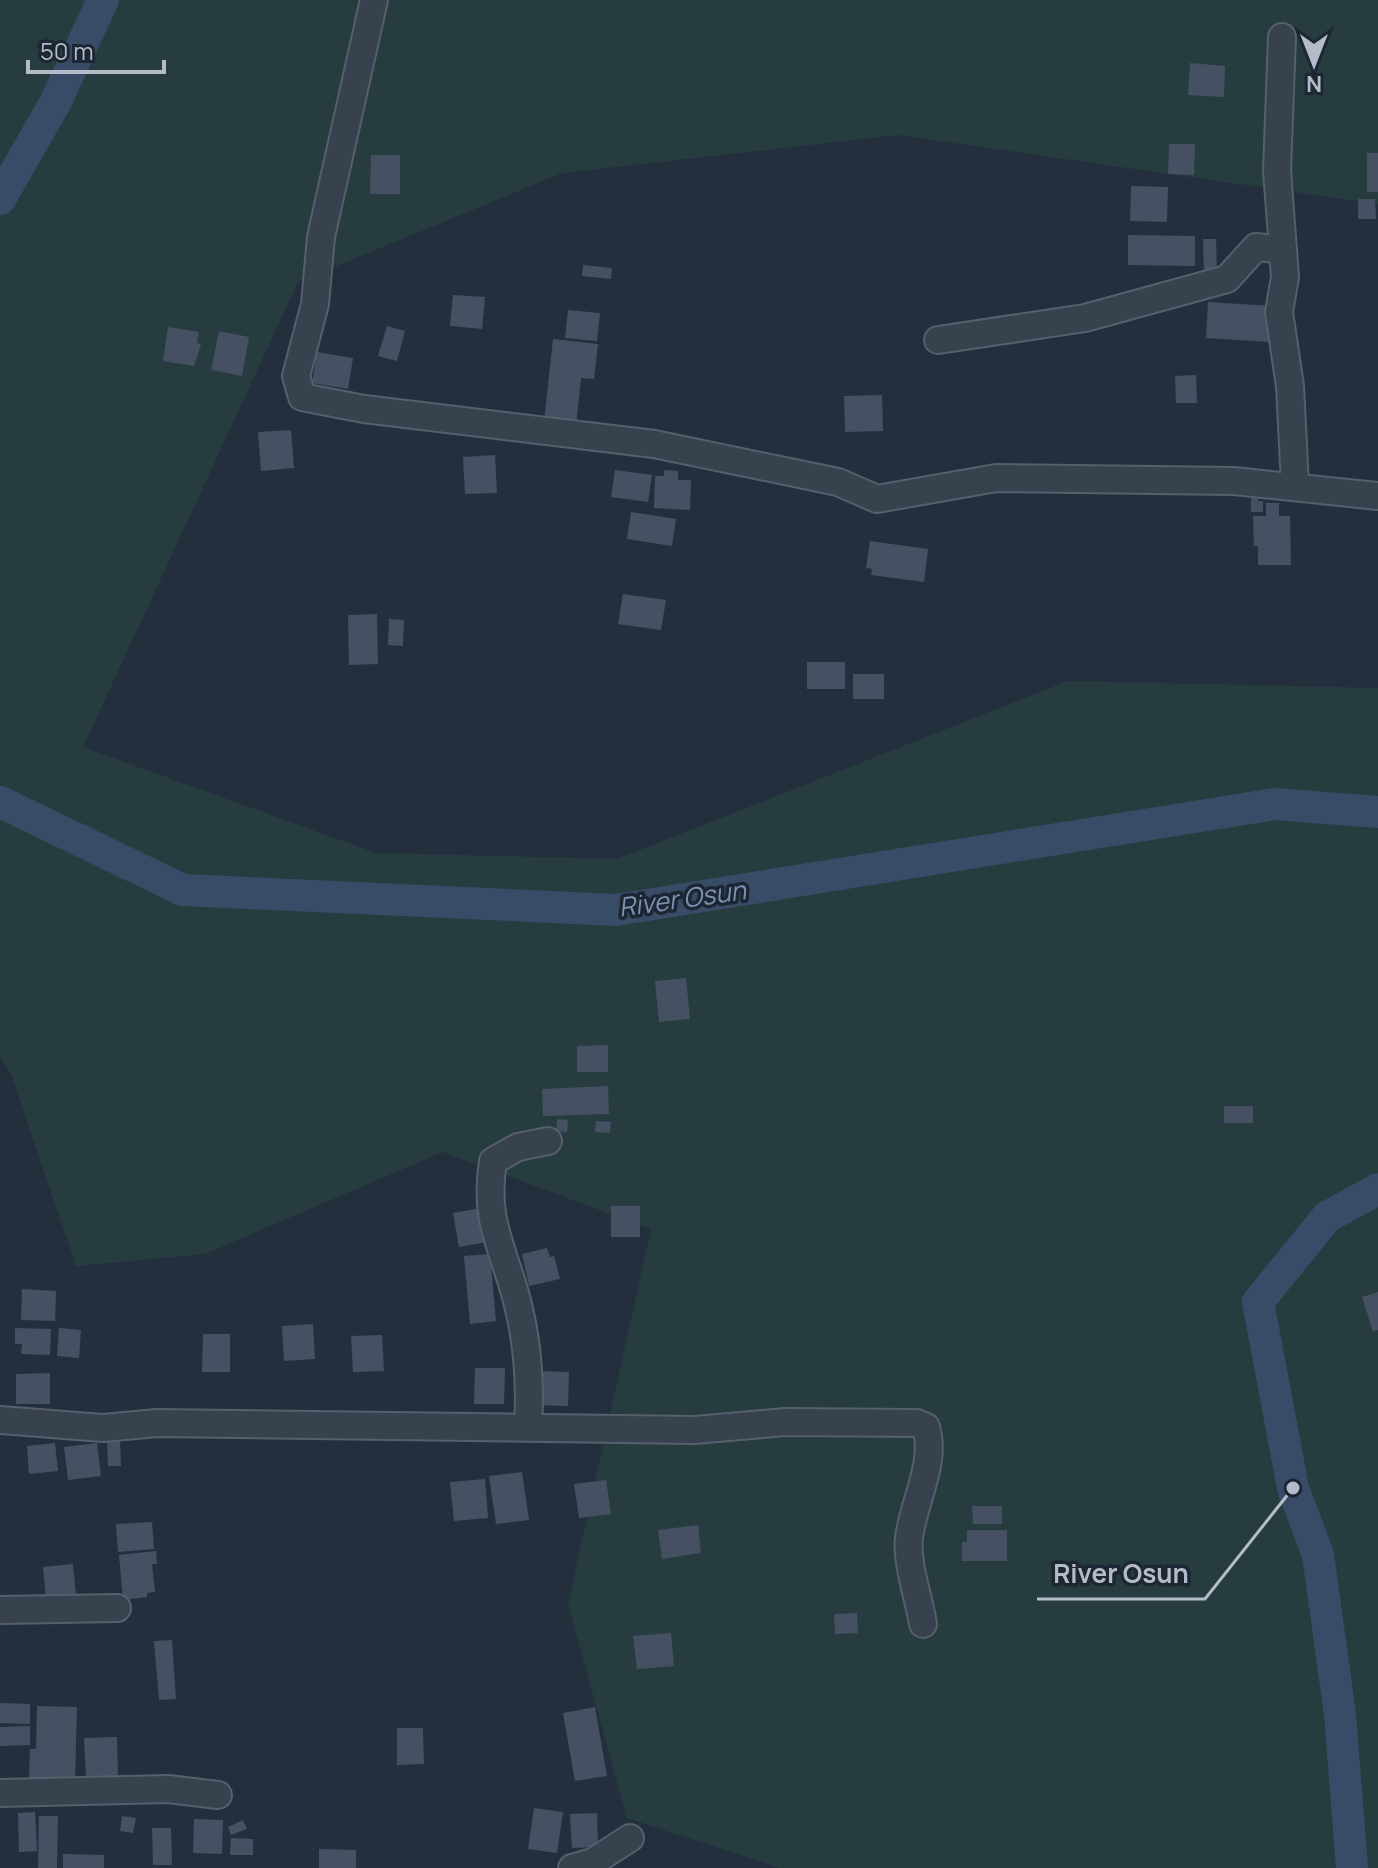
<svg xmlns="http://www.w3.org/2000/svg" width="1378" height="1868" font-family="Manrope,sans-serif">
<style>
.green{fill:#263c3f}
.lines{fill:none;stroke-linecap:round;stroke-linejoin:round}
.river{stroke:#394c67;stroke-width:32}
.building{fill:#455162}
.minor-casing{stroke:#565f6c;stroke-width:30}
.minor{stroke:#38414e;stroke-width:26}
.labels{text-anchor:middle;dominant-baseline:central;stroke-width:7;stroke-linejoin:round;paint-order:stroke}
.water-label{font-size:26px;font-style:italic;fill:#7c92b1;stroke:#1d2633}
.leader{fill:none;stroke:#b4bcc9;stroke-width:3}
.callout-dot{fill:#b4bcc9;stroke:#1d2633;stroke-width:3}
.callout-label{font-size:26px;text-anchor:middle;font-weight:bold;fill:#b4bcc9;stroke:#1d2633;stroke-width:7;stroke-linejoin:round;paint-order:stroke}
</style>
<rect width="100%" height="100%" fill="#242f3e"/>
<path class="green" d="M0 0H1378V204L898 135 562 173 298 282 83 747 376 853 617 859 1068 681 1378 688V1868H780L627 1818 568 1604 651 1229 443 1152 205 1254 76 1266 11 1074 0 1056Z"/>
<g class="lines">
<g class="river">
<path d="M0 199 55 103 103 0"/>
<path d="M0 802 183 890 616 910 1275 804 1378 812"/>
<path d="M1352 1868 1340 1714 1318 1555 1293 1488 1258 1302 1327 1217 1378 1189"/>
</g>
</g>
<g class="building">
<path d="M1190 63 1225 66 1224 97 1188 95Z"/>
<path d="M1169 144H1195L1194 175 1168 174Z"/>
<rect x="1367" y="153" width="11" height="39"/>
<path d="M371 155H400V194H370Z"/>
<path d="M1131 186 1168 187 1167 222 1130 221Z"/>
<path d="M1358 199H1375L1376 219H1358Z"/>
<path d="M1128 235 1195 236V266L1128 265Z"/>
<path d="M1203 239H1216L1217 273 1204 274Z"/>
<path d="M583 265 612 268 611 279 582 276Z"/>
<path d="M453 295 485 297 482 329 450 326Z"/>
<path d="M1208 302 1272 306 1269 342 1206 338Z"/>
<path d="M568 310 600 313 597 341 565 338Z"/>
<path d="M387 326 405 331 397 361 378 356Z"/>
<path d="M168 327 199 332 197 343 201 344 194 366 163 361Z"/>
<path d="M219 331 249 337 242 376 211 370Z"/>
<path d="M553 339 598 344 594 379 581 378 576 426 544 422Z"/>
<path d="M317 352 353 358 348 389 312 383Z"/>
<path d="M1196 375 1197 403H1176L1175 376Z"/>
<path d="M882 395 883 431 845 432 844 396Z"/>
<path d="M291 430 294 468 261 471 258 432Z"/>
<path d="M495 455 497 493 465 494 463 457Z"/>
<path d="M615 470 652 475 648 502 611 497Z"/>
<path d="M664 470 678 471V480H691L690 510 654 508 655 476H664Z"/>
<path d="M1251 495H1258V501H1263V512H1251Z"/>
<path d="M1266 503H1279V516H1290L1291 565H1258V546H1254L1253 516H1266Z"/>
<path d="M631 512 676 519 672 546 627 539Z"/>
<path d="M870 541 928 549 924 582 871 575 872 569 866 568Z"/>
<path d="M623 594 666 600 661 630 618 624Z"/>
<path d="M377 614 378 664 349 665 348 615Z"/>
<path d="M389 619 404 620 403 646 388 645Z"/>
<rect x="807" y="662" width="38" height="27"/>
<rect x="853" y="674" width="31" height="25"/>
<path d="M686 978 690 1019 659 1022 655 981Z"/>
<path d="M608 1045V1072H577V1046Z"/>
<path d="M608 1086 609 1114 543 1116 542 1089Z"/>
<rect x="1224" y="1106" width="29" height="17"/>
<path d="M557 1119 568 1120 567 1132 556 1131Z"/>
<path d="M596 1121 611 1122 610 1133 595 1132Z"/>
<rect x="611" y="1206" width="29" height="31"/>
<path d="M481 1208 487 1242 459 1247 453 1213Z"/>
<path d="M547 1248 550 1257 554 1256 560 1279 529 1286 522 1254Z"/>
<path d="M490 1254 496 1321 470 1324 464 1256Z"/>
<path d="M22 1289 56 1291 55 1321 21 1320Z"/>
<path d="M1378 1292V1330L1373 1332 1362 1297Z"/>
<path d="M313 1324 315 1359 284 1361 282 1326Z"/>
<path d="M15 1328 51 1329 50 1355 21 1354 22 1344H15Z"/>
<path d="M59 1328 81 1330 79 1358 57 1356Z"/>
<path d="M203 1334H230V1372H202Z"/>
<path d="M382 1335 384 1371 353 1372 351 1336Z"/>
<path d="M475 1368H505L504 1404H474Z"/>
<path d="M536 1371 569 1372 568 1406 535 1405Z"/>
<path d="M50 1373V1404H16V1374Z"/>
<path d="M107 1440H120L121 1466H108Z"/>
<path d="M55 1443 58 1471 29 1474 27 1446Z"/>
<path d="M97 1443 101 1476 68 1480 64 1447Z"/>
<path d="M522 1472 529 1520 496 1524 489 1476Z"/>
<path d="M485 1479 488 1518 454 1521 450 1482Z"/>
<path d="M606 1480 611 1514 579 1518 574 1484Z"/>
<path d="M972 1506H1002V1524H973Z"/>
<path d="M152 1522 154 1549 118 1552 116 1524Z"/>
<path d="M698 1525 701 1553 662 1559 658 1530Z"/>
<path d="M967 1530H1007V1561H962V1542H967Z"/>
<path d="M156 1551 157 1564H152L155 1592 147 1593V1597L123 1600 119 1555Z"/>
<path d="M73 1564 76 1595 46 1599 43 1567Z"/>
<path d="M857 1613 858 1633 835 1634 834 1614Z"/>
<path d="M671 1633 674 1666 637 1669 633 1636Z"/>
<path d="M172 1640 176 1699 159 1700 154 1641Z"/>
<path d="M0 1703 30 1704V1724L0 1723Z"/>
<path d="M37 1706 77 1707 75 1780 29 1779 30 1749H36Z"/>
<path d="M595 1707 607 1776 575 1781 563 1713Z"/>
<path d="M30 1726V1745L0 1746V1727Z"/>
<path d="M397 1728H423L424 1764 397 1765Z"/>
<path d="M117 1737 118 1778 86 1779 84 1738Z"/>
<path d="M534 1808 563 1812 557 1853 528 1849Z"/>
<path d="M35 1812 37 1851 19 1852 18 1813Z"/>
<path d="M597 1813 598 1847 572 1848 570 1814Z"/>
<path d="M39 1816H58L57 1868H38Z"/>
<path d="M122 1816 136 1818 133 1833 120 1831Z"/>
<path d="M194 1819 223 1820 222 1854 193 1853Z"/>
<path d="M243 1820 247 1829 231 1835 228 1827Z"/>
<path d="M152 1828H171L172 1865H153Z"/>
<path d="M231 1838 253 1839V1855H230Z"/>
<path d="M319 1849 356 1850V1868H319Z"/>
<path d="M63 1854 104 1855V1868H63Z"/>
</g>
<g class="lines">
<defs>
<g id="minor">
<path d="M374 0 321 237 315 304 296 376 302 397 364 409 654 444 838 482 877 499 996 478 1234 481 1378 496"/>
<path d="M1282 37 1277 170 1285 277 1279 312 1290 386 1295 485"/>
<path d="M938 340 1085 318 1227 279 1256 247 1283 250"/>
<path d="M0 1420 103 1428 157 1423 695 1430 785 1422 917 1423 926 1427C937 1462 913 1503 909 1538 906 1563 919 1598 923 1624"/>
<path d="M528 1425C531 1378 526 1328 512 1283 497 1236 485 1212 493 1161L518 1147 548 1141"/>
<path d="M0 1610 117 1608"/>
<path d="M0 1793 168 1789 218 1795"/>
<path d="M572 1868 593 1862 630 1838"/>
</g>
</defs>
<use href="#minor" class="minor-casing"/>
<use href="#minor" class="minor"/>
</g>
<g class="labels">
<g class="water-label">
<text transform="translate(682 898) rotate(-8)">River Osun</text>
</g>
</g>
<path class="leader" d="M1293 1488L1205 1599H1037"/>
<circle class="callout-dot" cx="1293" cy="1488" r="8"/>
<g class="callout-label">
<text x="1121" y="1583">River Osun</text>
</g>
<g transform="translate(1314 64) rotate(180)" stroke="#1d2633" stroke-width="6" paint-order="stroke">
<path d="M0-6L14 30L0 20L-14 30Z" fill="#b4bcc9"/>
<text y="-12" font-size="22" font-weight="bold" text-anchor="middle" fill="#b4bcc9">N</text>
</g>
<path d="M28 60v12h136v-12" fill="none" stroke="#b4bcc9" stroke-width="4"/>
<text x="40" y="60" font-size="24" fill="#b4bcc9" stroke="#1d2633" stroke-width="6" paint-order="stroke">50 m</text>
</svg>
